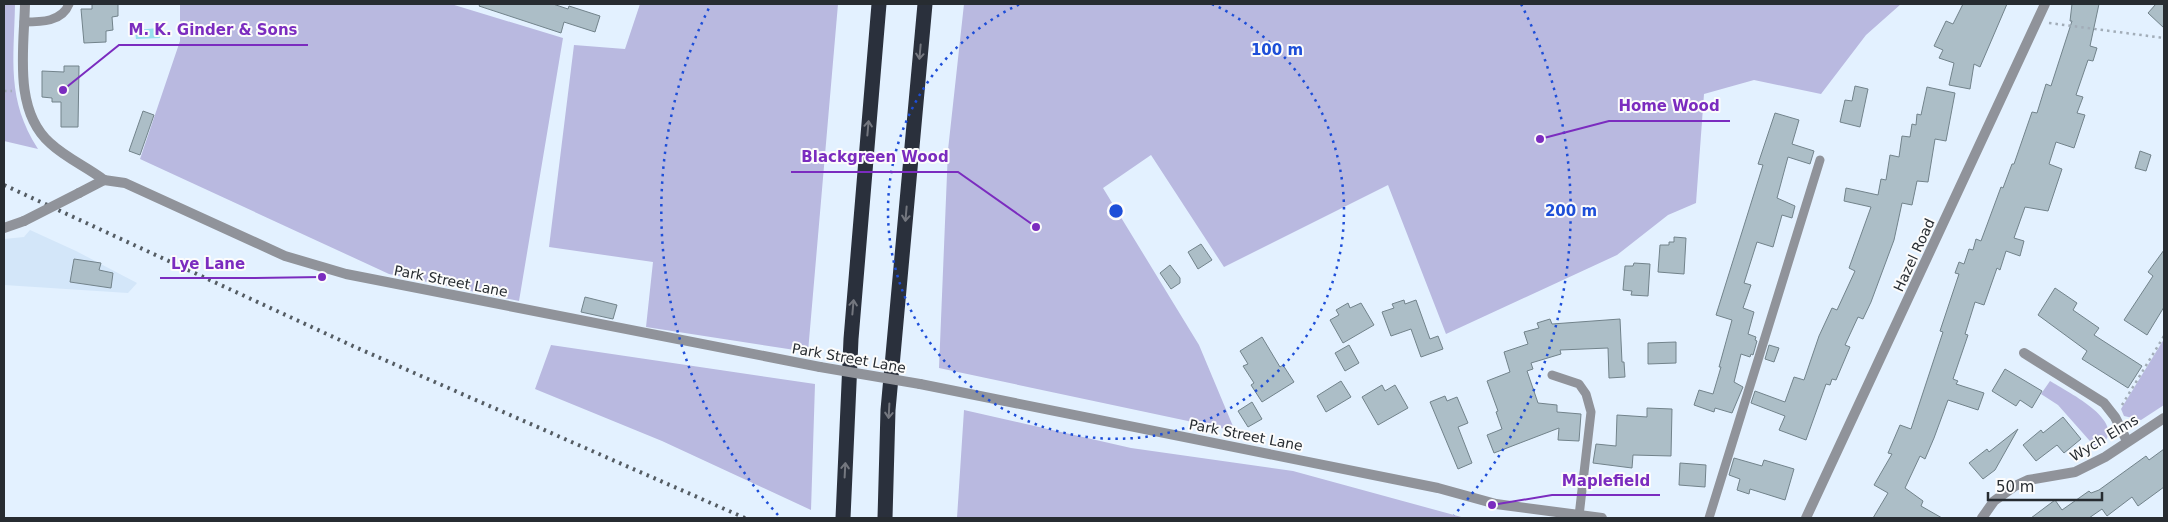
<svg xmlns="http://www.w3.org/2000/svg" width="2168" height="522" font-family="'DejaVu Sans',sans-serif">
<style>
.built{fill:#d3e6f9}
.green{fill:#b9b9e0}
.water{fill:#96dfec}
.building{fill:#acbec7;stroke:#72838b}
.lines{fill:none;stroke-linecap:round;stroke-linejoin:round}
.path{stroke:#a2adb8;stroke-width:2.5;stroke-dasharray:2.5 4;stroke-linecap:butt}
.service{stroke:#90939a;stroke-width:9}
.minor{stroke:#90939a;stroke-width:10}
.tertiary{stroke:#90939a;stroke-width:10}
.motorway{stroke:#2a303c;stroke-width:15}
.rail{stroke:#545c63;stroke-width:4;stroke-dasharray:2.5 5;stroke-linecap:butt}
.tertiary-bridge{stroke:#90939a;stroke-width:10}
.oneway{stroke:#74777f}
.ring{fill:none;stroke:#1d4ed8;stroke-width:2.5;stroke-dasharray:2.5 5}
.labels{text-anchor:middle;dominant-baseline:central;stroke-width:4;stroke-linejoin:round;paint-order:stroke}
.street-label{font-size:14px;fill:#272c31;stroke:#fcfcfc}
.centre{fill:#1d4ed8;stroke:#fcfcfc;stroke-width:2.5}
.ring-label{font-size:15px;text-anchor:middle;font-weight:bold;fill:#1d4ed8;stroke:#fcfcfc;stroke-width:4;stroke-linejoin:round;paint-order:stroke}
.leader{fill:none;stroke:#7b2cbf;stroke-width:2}
.callout-dot{fill:#7b2cbf;stroke:#fcfcfc;stroke-width:2}
.callout-label{font-size:15px;text-anchor:middle;font-weight:bold;fill:#7b2cbf;stroke:#fcfcfc;stroke-width:4;stroke-linejoin:round;paint-order:stroke}
</style>
<rect width="100%" height="100%" fill="#e3f1ff"/>
<path class="built" d="M30 230 76 251 137 283 128 293 4 285V239L24 237Z"/>
<g class="green">
<path d="M4 4H15C14 60 6 99 38 149L4 141Z"/>
<path d="M180 4H451L563 38 519 301 389 274 140 159 180 41Z"/>
<path d="M640 4H838L808 352 646 327 653 262 549 247 574 45 625 49Z"/>
<path d="M964 4H1901L1866 35 1821 94 1754 80 1704 94 1696 203 1668 215 1617 255 1446 334 1388 185 1224 267 1151 155 1103 188 1199 345 1235 431 939 368 948 150Z"/>
<path d="M2164 339V405L2141 420 2124 416 2121 409Z"/>
<path d="M551 345 815 384 811 510 662 441 535 389Z"/>
<path d="M2050 381C2067 392 2135 424 2097 449L2058 405 2041 394Z"/>
<path d="M964 410 1131 448 1293 471 1465 518H957Z"/>
</g>
<path class="water" d="M159 28 160 38 136 39 135 30Z"/>
<g class="building">
<path d="M92 4H118V16L112 17 113 30 106 31V42L84 43 81 9H92Z"/>
<path d="M480 4H553L568 9 569 6 600 16 595 32 564 22 561 33 479 6Z"/>
<path d="M1963 4H2007L1980 67 1974 64 1970 89 1949 85 1954 63 1939 58 1943 50 1934 46 1946 21 1953 24Z"/>
<path d="M2072 4H2099L2090 46 2097 48 2093 61 2088 60 2076 95 2083 97 2077 113 2085 115 2074 148 2056 142 2049 164 2062 169 2048 211 2025 207 2014 238 2024 241 2020 256 2006 251 2000 270 1997 268 1984 305 1975 302 1965 334 1968 335 1953 379 1958 381 1956 384 1984 393 1978 410 1948 400 1934 438 1925 459 1920 456 1905 488 1923 501 1921 506 1942 518H1873L1888 493 1874 485 1892 454 1888 453 1900 425 1911 429 1943 332 1940 331 1959 274 1955 273 1959 262 1964 264 1969 249 1973 250 1976 239 1981 241 2001 187 2003 188 2012 164H2014L2032 112 2037 113 2046 84 2051 86 2072 21H2070Z"/>
<path d="M2156 4H2164V28L2148 13Z"/>
<path d="M64 66H79L78 127H61V102H52V98L42 97V71L64 72Z"/>
<path d="M1855 86 1868 89 1860 127 1840 122 1845 100 1852 101Z"/>
<path d="M1927 87 1955 93 1946 141 1935 139 1928 182 1917 181 1912 205 1902 203 1894 240 1871 302 1863 319 1858 317 1845 345 1850 347 1836 380 1832 379 1830 385 1826 384 1806 440 1779 430 1785 416 1751 403 1755 391 1785 402 1794 377 1804 380 1819 336 1832 308 1837 310 1855 271 1849 268 1871 207 1844 201 1846 188 1878 195 1881 179 1886 180 1890 155 1899 157 1902 136 1910 137 1912 124 1916 125 1917 114 1921 115Z"/>
<path d="M143 111 154 115 140 155 129 151Z"/>
<path d="M1775 113 1799 120 1792 144 1814 151 1810 164 1788 157 1777 198 1795 206 1792 218 1782 215 1773 247 1757 242 1744 283 1751 285 1743 308 1754 312 1748 334 1756 337 1755 340 1757 341 1753 355 1751 354 1750 357 1741 354 1734 382 1743 387 1732 413 1715 408 1714 412 1694 405 1699 390 1713 394 1721 367H1719L1732 320 1716 315 1763 165 1758 164Z"/>
<path d="M2140 151 2151 155 2146 171 2135 168Z"/>
<path d="M1674 237 1686 238 1684 274 1658 272 1660 245H1669V242H1674Z"/>
<path d="M1201 244 1212 260 1198 269 1188 252Z"/>
<path d="M2164 250V307L2147 335 2124 320 2153 276 2148 272Z"/>
<path d="M74 259 101 263 99 270 113 273 111 288 70 282Z"/>
<path d="M1634 263 1650 264 1648 296 1631 295 1632 291 1623 290 1625 266H1633Z"/>
<path d="M1170 265 1180 278V283L1171 289 1160 273Z"/>
<path d="M2055 288 2077 303 2073 310 2099 328 2094 335 2142 366 2128 388 2082 359 2087 351 2038 315Z"/>
<path d="M585 297 617 305 613 319 581 312Z"/>
<path d="M1404 300 1405 304 1416 300 1430 339 1438 336 1443 349 1421 357 1411 329 1391 336 1382 312 1394 308 1392 304Z"/>
<path d="M1348 303 1350 308 1361 303 1374 325 1343 343 1330 320 1339 315 1336 310Z"/>
<path d="M1550 319 1552 324 1620 319 1622 362H1624L1625 377 1609 378 1608 348 1560 350 1561 354 1531 363 1533 369 1527 371 1538 403 1557 405V412L1581 414 1579 441 1558 440 1559 428 1494 453 1487 435 1502 429 1496 412 1498 411 1487 381 1510 372 1504 352 1528 344 1524 332 1539 328 1537 323Z"/>
<path d="M1262 337 1280 367 1283 365 1294 382 1262 402 1251 385 1254 383 1243 366 1248 364 1240 351Z"/>
<path d="M1676 342V363L1648 364V343Z"/>
<path d="M1349 345 1359 363 1345 371 1335 353Z"/>
<path d="M1769 345 1779 348 1774 362 1765 359Z"/>
<path d="M2005 369 2042 391 2032 408 2020 400 2016 406 1992 391Z"/>
<path d="M1341 381 1351 397 1326 412 1317 396Z"/>
<path d="M1382 385 1385 391 1395 385 1408 408 1378 425 1362 397Z"/>
<path d="M1445 396 1447 401 1457 397 1468 423 1458 427 1472 463 1458 469 1430 402Z"/>
<path d="M1252 402 1262 419 1248 427 1238 411Z"/>
<path d="M1647 408 1672 409 1671 456 1633 455 1632 468 1593 463 1596 444 1616 446 1617 415 1647 417Z"/>
<path d="M2063 417 2081 439 2064 453 2057 445 2036 461 2023 445 2041 430 2043 433Z"/>
<path d="M2018 429 1995 470 1983 479 1969 463 1987 449 1989 452Z"/>
<path d="M2164 449V487L2138 506 2132 497 2107 516 2102 509 2089 518H2031L2055 500 2062 510 2089 491 2091 493 2099 490 2146 456 2149 460Z"/>
<path d="M1734 458 1762 466 1764 460 1794 469 1785 500 1750 489 1749 494 1737 490 1740 479 1729 475Z"/>
<path d="M1680 463 1706 465 1705 487 1679 485Z"/>
</g>
<g class="lines">
<g class="path">
<path d="M2049 23 2164 38"/>
<path d="M4 91H12"/>
<path d="M2122 405 2164 336"/>
</g>
<g class="service">
<path d="M24 22C41 22 62 22 69 4"/>
<path d="M1552 375 1579 384 1586 394 1591 412 1579 516"/>
<path d="M1709 518 1820 160"/>
</g>
<g class="minor">
<path d="M2024 353 2104 403 2115 417 2127 441"/>
<path d="M1806 518 2045 4"/>
<path d="M1982 518 1994 501 2015 486 2028 480 2075 472 2105 457 2164 418"/>
</g>
<g class="tertiary">
<path d="M25 4C24 48 13 110 50 143 66 158 87 167 104 180"/>
<path d="M104 180 125 183 285 256 346 274 820 367"/>
<path d="M79 193 104 180"/>
<path d="M4 228 24 221"/>
<path d="M920 384 1438 488 1496 504 1602 518"/>
</g>
<g class="motorway">
<path d="M843 518 851 339 879 4"/>
<path d="M885 518 888 410 925 4"/>
</g>
<path class="rail" d="M4 185 355 347 745 518"/>
<g class="tertiary-bridge">
<path d="M24 221 79 193"/>
<path d="M820 367 920 384"/>
</g>
</g>
<defs><path id="oneway-shaft" d="M-6 0H5M1.5-3L5.5 0L1.5 3" fill="none" stroke-width="1.6" stroke-linecap="round" stroke-linejoin="round" transform="scale(1.25)"/></defs>
<g class="oneway">
<use href="#oneway-shaft" transform="translate(920 52) rotate(95)"/>
<use href="#oneway-shaft" transform="translate(868 128) rotate(-85)"/>
<use href="#oneway-shaft" transform="translate(906 214) rotate(95)"/>
<use href="#oneway-shaft" transform="translate(853 307) rotate(-85)"/>
<use href="#oneway-shaft" transform="translate(889 411) rotate(93)"/>
<use href="#oneway-shaft" transform="translate(845 470) rotate(-87)"/>
</g>
<g class="ring">
<path d="M1212 4A228 228 0 1 1 1020 4"/>
<path d="M778 515A455 455 0 0 1 711 4M1521 4A455 455 0 0 1 1454 515"/>
</g>
<g class="labels">
<g class="street-label">
<text transform="translate(1914 255) rotate(-65)">Hazel Road</text>
<text transform="translate(451 281) rotate(11)">Park Street Lane</text>
<text transform="translate(849 358) rotate(10)">Park Street Lane</text>
<text transform="translate(1246 435) rotate(11)">Park Street Lane</text>
<text transform="translate(2104 438) rotate(-31)">Wych Elms</text>
</g>
</g>
<circle cx="1116" cy="211" r="8" class="centre"/>
<g class="ring-label">
<text x="1277" y="55">100 m</text>
<text x="1571" y="216">200 m</text>
</g>
<path class="leader" d="M63 90L119 45H308M1540 139L1609 121H1730M1036 227L958 172H791M322 277L255 278H160M1492 505L1552 495H1660"/>
<g class="callout-dot">
<circle cx="63" cy="90" r="5"/>
<circle cx="1540" cy="139" r="5"/>
<circle cx="1036" cy="227" r="5"/>
<circle cx="322" cy="277" r="5"/>
<circle cx="1492" cy="505" r="5"/>
</g>
<g class="callout-label">
<text x="213" y="35">M. K. Ginder &amp; Sons</text>
<text x="1669" y="111">Home Wood</text>
<text x="875" y="162">Blackgreen Wood</text>
<text x="208" y="269">Lye Lane</text>
<text x="1606" y="486">Maplefield</text>
</g>
<rect width="2168" height="522" fill="none" stroke="#272c31" stroke-width="10"/>
<path d="M1988 492v8h114v-8" fill="none" stroke="#272c31" stroke-width="2.5"/>
<text x="1996" y="492" font-size="15" fill="#272c31" stroke="#fcfcfc" stroke-width="4" paint-order="stroke">50 m</text>
</svg>
